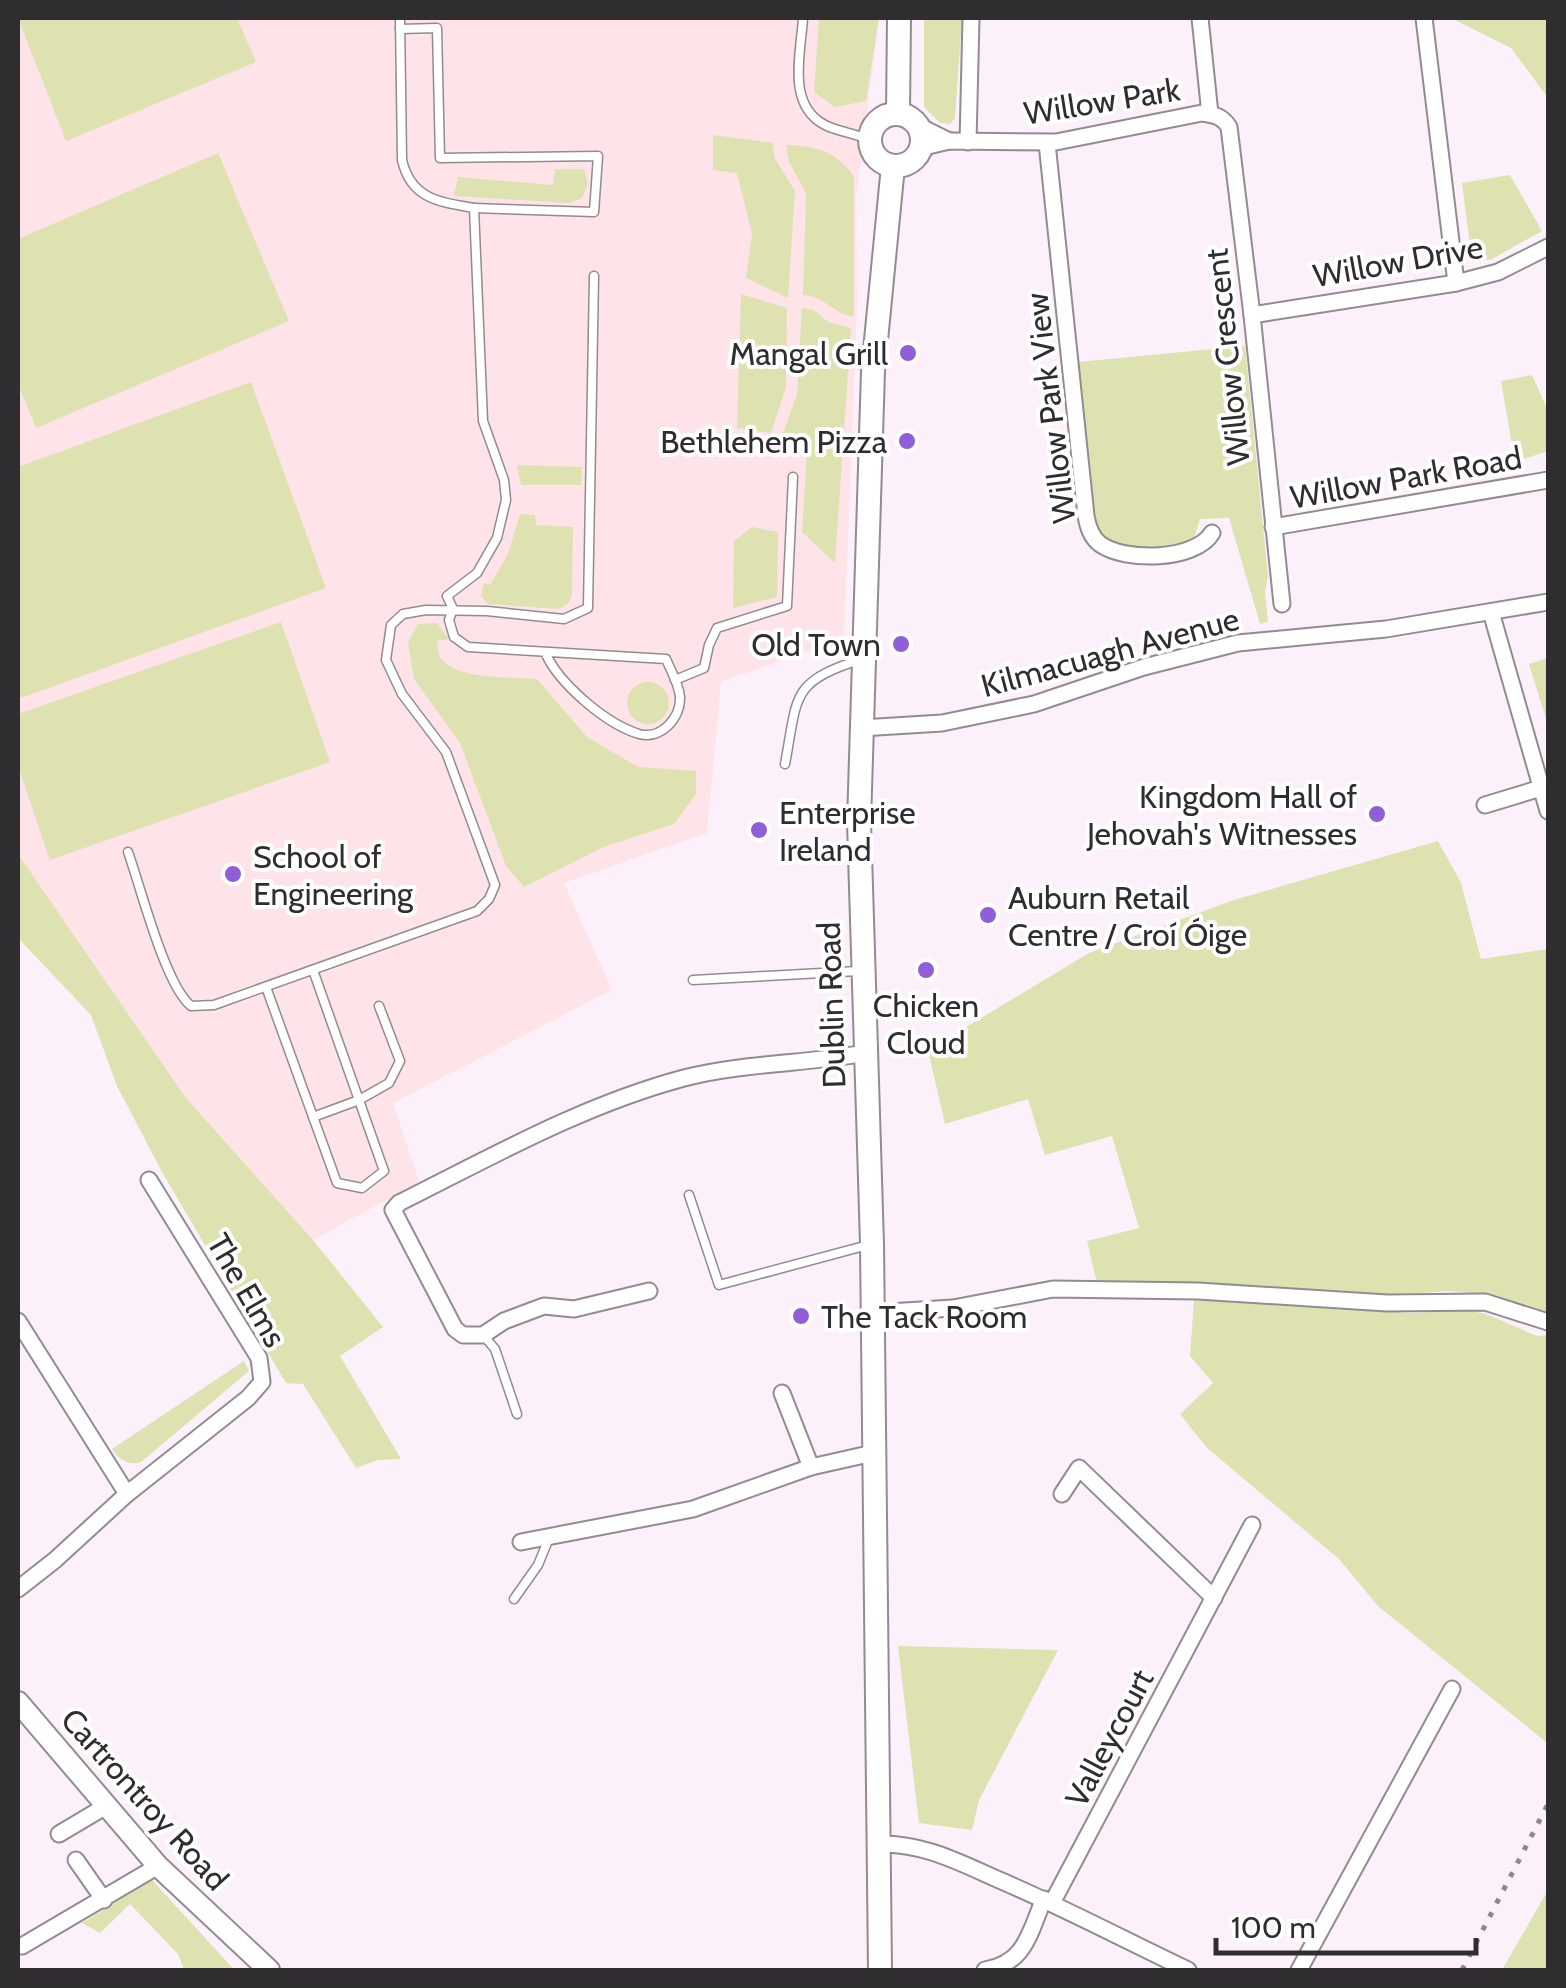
<svg xmlns="http://www.w3.org/2000/svg" width="1566" height="1988" font-family="Cabin,sans-serif">
<style>
.education{fill:#fee3e8}
.green{fill:#dde2b0}
.lines{fill:none;stroke-linecap:round;stroke-linejoin:round}
.service-casing{stroke:#938a92;stroke-width:11}
.minor-casing{stroke:#938a92;stroke-width:19}
.tertiary-casing{stroke:#938a92;stroke-width:24}
.secondary-casing{stroke:#938a92;stroke-width:26}
.service{stroke:#fff;stroke-width:8}
.minor{stroke:#fff;stroke-width:15}
.tertiary{stroke:#fff;stroke-width:20}
.secondary{stroke:#fff;stroke-width:22}
.rail{stroke:#8d878c;stroke-width:5;stroke-dasharray:5 10;stroke-linecap:butt}
.poi-dot{fill:#905ed7;stroke:#fff;stroke-width:4}
.labels{text-anchor:middle;dominant-baseline:central;stroke-width:8;stroke-linejoin:round;paint-order:stroke}
.street-label{font-size:32px;fill:#302d30;stroke:#fff}
.poi-label{font-size:32px;fill:#302d30;stroke:#fff;text-anchor:end}
</style>
<rect width="100%" height="100%" fill="#fcf1fa"/>
<path class="education" d="M18 18H879L856 199 857 308 844 638 721 682 707 833 564 883 612 990 393 1103 419 1182 313 1240 186 1098 18 854Z"/>
<g class="green">
<path d="M18 18H237L256 62 66 141Z"/>
<path d="M819 18H879L866 101 835 107 814 92Z"/>
<path d="M924 18H962L955 118 950 124 940 123 924 107Z"/>
<path d="M1451 18H1548V98L1511 48Z"/>
<path d="M713 135 773 143 774 157 795 191 788 298 746 278 752 234 737 173 713 170Z"/>
<path d="M786 145C816 146 837 151 854 177V317C830 312 825 296 803 295L806 193 789 162Z"/>
<path d="M218 153 289 321 36 428 18 384V239Z"/>
<path d="M555 169H584L588 184 582 198 570 203 454 196 458 177 553 185Z"/>
<path d="M1510 175 1542 231 1492 259 1480 261 1471 253 1462 183Z"/>
<path d="M741 294 787 308 786 387 771 433 737 428Z"/>
<path d="M802 308 814 310 828 322 851 328 835 563 802 532 808 438 783 433 797 395Z"/>
<path d="M1245 346 1268 576 1265 592 1268 622 1260 624 1229 518 1200 519 1193 541C1168 548 1125 556 1103 537 1086 520 1081 392 1078 362Z"/>
<path d="M1532 375 1548 411V451L1515 462 1501 381Z"/>
<path d="M251 382 326 588 18 699V467Z"/>
<path d="M517 465 582 467 581 485H521Z"/>
<path d="M520 514 535 515 536 525 573 527 572 595 568 604 558 609 488 604 481 596 484 583 490 585 508 554Z"/>
<path d="M752 527 778 532 777 597 733 608 734 541Z"/>
<path d="M281 622 330 762 50 860 18 766V714Z"/>
<path d="M437 623 449 639 437 641C437 643 439 656 440 657 454 680 513 677 537 679L587 737 638 767 696 771V794L674 824 603 847 524 887 506 866 460 743 414 679 408 642 418 624Z"/>
<path d="M1548 658V725L1529 664Z"/>
<circle cx="648" cy="703" r="21"/>
<path d="M1438 841 1461 883 1481 959 1548 949V1315L1483 1294 1448 1291 1376 1297 1097 1283 1087 1241 1139 1228 1112 1136 1045 1155 1028 1099 945 1124 928 1050 1089 953 1234 900Z"/>
<path d="M18 854 186 1098 313 1240 383 1327 340 1356 401 1459 378 1460 356 1468 303 1384 286 1383 162 1172 117 1086 91 1015 18 938Z"/>
<path d="M1194 1300 1411 1313 1466 1310 1486 1314 1537 1336 1548 1335 1546 1742 1378 1606 1339 1559 1207 1448 1180 1414 1213 1383 1190 1356Z"/>
<path d="M244 1361 249 1371 141 1462C129 1466 119 1460 112 1449Z"/>
<path d="M898 1646 1058 1650 979 1800 972 1830 919 1823Z"/>
<path d="M152 1880 229 1964 234 1970H184L178 1954 130 1904 100 1933 82 1923Z"/>
<path d="M1548 1890V1970H1502Z"/>
</g>
<g class="lines">
<defs>
<g id="service">
<path d="M400 18 402 160C411 199 439 202 474 208L483 421 504 480 506 500 497 538 477 573 447 596 453 609 449 620 454 637 468 647 666 659C671 671 679 684 680 697 681 718 661 740 639 734 606 724 558 683 545 652"/>
<path d="M803 18C801 53 786 105 825 125 839 132 855 133 869 140"/>
<path d="M400 29 437 28 440 158 598 156 594 212 474 208"/>
<path d="M675 680 704 668 709 645 717 628 787 606 793 477"/>
<path d="M785 764C798 695 790 682 862 659"/>
<path d="M864 821 889 820"/>
<path d="M128 852C141 888 165 985 191 1006L214 1005 477 911 489 899 495 885 446 752 402 694 386 660 391 625 403 614 426 610 487 611 564 619 588 608 594 276"/>
<path d="M693 980 858 971"/>
<path d="M266 987 337 1183 362 1188 384 1171 313 970"/>
<path d="M313 1117 359 1100 389 1083 400 1061 379 1006"/>
<path d="M689 1195 719 1285 868 1245"/>
<path d="M483 1335 495 1349 517 1414"/>
<path d="M514 1599 538 1565 549 1538"/>
</g>
<g id="minor">
<path d="M1200 18 1210 114"/>
<path d="M1424 18 1456 283"/>
<path d="M917 125 949 141"/>
<path d="M968 142 971 18"/>
<path d="M1047 143 1086 516C1088 527 1091 537 1100 544 1125 562 1195 561 1212 533"/>
<path d="M920 148 949 141 1056 142 1202 113C1215 115 1222 116 1229 127L1252 315 1282 604"/>
<path d="M1252 315 1456 283 1498 272 1548 247"/>
<path d="M1273 527 1548 480"/>
<path d="M1491 612 1548 811"/>
<path d="M861 728 942 723 1034 704 1144 667 1238 643 1386 629 1548 602"/>
<path d="M1485 805 1541 788"/>
<path d="M649 1291 574 1309 544 1306 504 1321 483 1335H463L455 1329 393 1210 399 1203C491 1157 583 1105 684 1078 743 1063 805 1064 865 1053"/>
<path d="M873 1313 953 1308 1053 1289 1198 1291 1387 1303 1485 1302 1548 1322"/>
<path d="M18 1321 127 1494 55 1560 18 1589"/>
<path d="M782 1393 811 1467"/>
<path d="M127 1494 248 1398 262 1382 259 1358 149 1180"/>
<path d="M1062 1494 1079 1468 1214 1598"/>
<path d="M521 1542 693 1509 811 1467 873 1453"/>
<path d="M59 1834 106 1806"/>
<path d="M878 1844C926 1843 962 1864 1004 1882 1066 1909 1127 1941 1188 1970"/>
<path d="M76 1860 104 1900"/>
<path d="M1052 1903 1252 1525"/>
<path d="M22 1946 158 1866"/>
<path d="M985 1970C1026 1963 1029 1933 1044 1899"/>
<path d="M1299 1970 1452 1689"/>
</g>
<path id="tertiary" d="M18 1702 158 1866 269 1970"/>
<g id="secondary">
<path d="M898 113 899 18"/>
<circle cx="896" cy="140" r="26"/>
<path d="M880 1970 872 1244 859 822 873 371 893 166"/>
</g>
</defs>
<use href="#service" class="service-casing"/>
<use href="#minor" class="minor-casing"/>
<use href="#tertiary" class="tertiary-casing"/>
<use href="#secondary" class="secondary-casing"/>
<use href="#service" class="service"/>
<use href="#minor" class="minor"/>
<use href="#tertiary" class="tertiary"/>
<use href="#secondary" class="secondary"/>
<path class="rail" d="M1462 1970 1548 1804"/>
</g>
<g class="poi-dot">
<circle cx="908" cy="353" r="10"/>
<circle cx="907" cy="441" r="10"/>
<circle cx="901" cy="644" r="10"/>
<circle cx="1377" cy="814" r="10"/>
<circle cx="759" cy="830" r="10"/>
<circle cx="233" cy="874" r="10"/>
<circle cx="988" cy="915" r="10"/>
<circle cx="926" cy="970" r="10"/>
<circle cx="801" cy="1316" r="10"/>
</g>
<g class="labels">
<g class="street-label">
<text transform="translate(1102 101) rotate(-9)">Willow Park</text>
<text transform="translate(1398 261) rotate(-10)">Willow Drive</text>
<text transform="translate(1227 357) rotate(-96)">Willow Crescent</text>
<text transform="translate(1050 408) rotate(-97)">Willow Park View</text>
<text transform="translate(1406 477) rotate(-10)">Willow Park Road</text>
<text transform="translate(1110 652) rotate(-15)">Kilmacuagh Avenue</text>
<text transform="translate(831 1005) rotate(-92)">Dublin Road</text>
<text transform="translate(247 1290) rotate(60)">The Elms</text>
<text transform="translate(1109 1738) rotate(-62)">Valleycourt</text>
<text transform="translate(145 1799) rotate(48)">Cartrontroy Road</text>
</g>
<g class="poi-label">
<text x="888" y="353">Mangal Grill</text>
<text x="887" y="441">Bethlehem Pizza</text>
<text x="881" y="644">Old Town</text>
<text x="1357" y="796">Kingdom Hall of<tspan x="1357" dy="37">Jehovah's Witnesses</tspan></text>
<text x="779" y="812" text-anchor="start">Enterprise<tspan x="779" dy="37">Ireland</tspan></text>
<text x="253" y="856" text-anchor="start">School of<tspan x="253" dy="37">Engineering</tspan></text>
<text x="1008" y="897" text-anchor="start">Auburn Retail<tspan x="1008" dy="37">Centre / Croí Óige</tspan></text>
<text x="926" y="1005" text-anchor="middle">Chicken<tspan x="926" dy="37">Cloud</tspan></text>
<text x="821" y="1316" text-anchor="start">The Tack Room</text>
</g>
</g>
<rect width="1566" height="1988" fill="none" stroke="#302d30" stroke-width="40"/>
<path d="M1216 1938v15h260v-15" fill="none" stroke="#302d30" stroke-width="5"/>
<text x="1231" y="1938" font-size="30" fill="#302d30" stroke="#ffffff" stroke-width="8" paint-order="stroke">100 m</text>
</svg>
